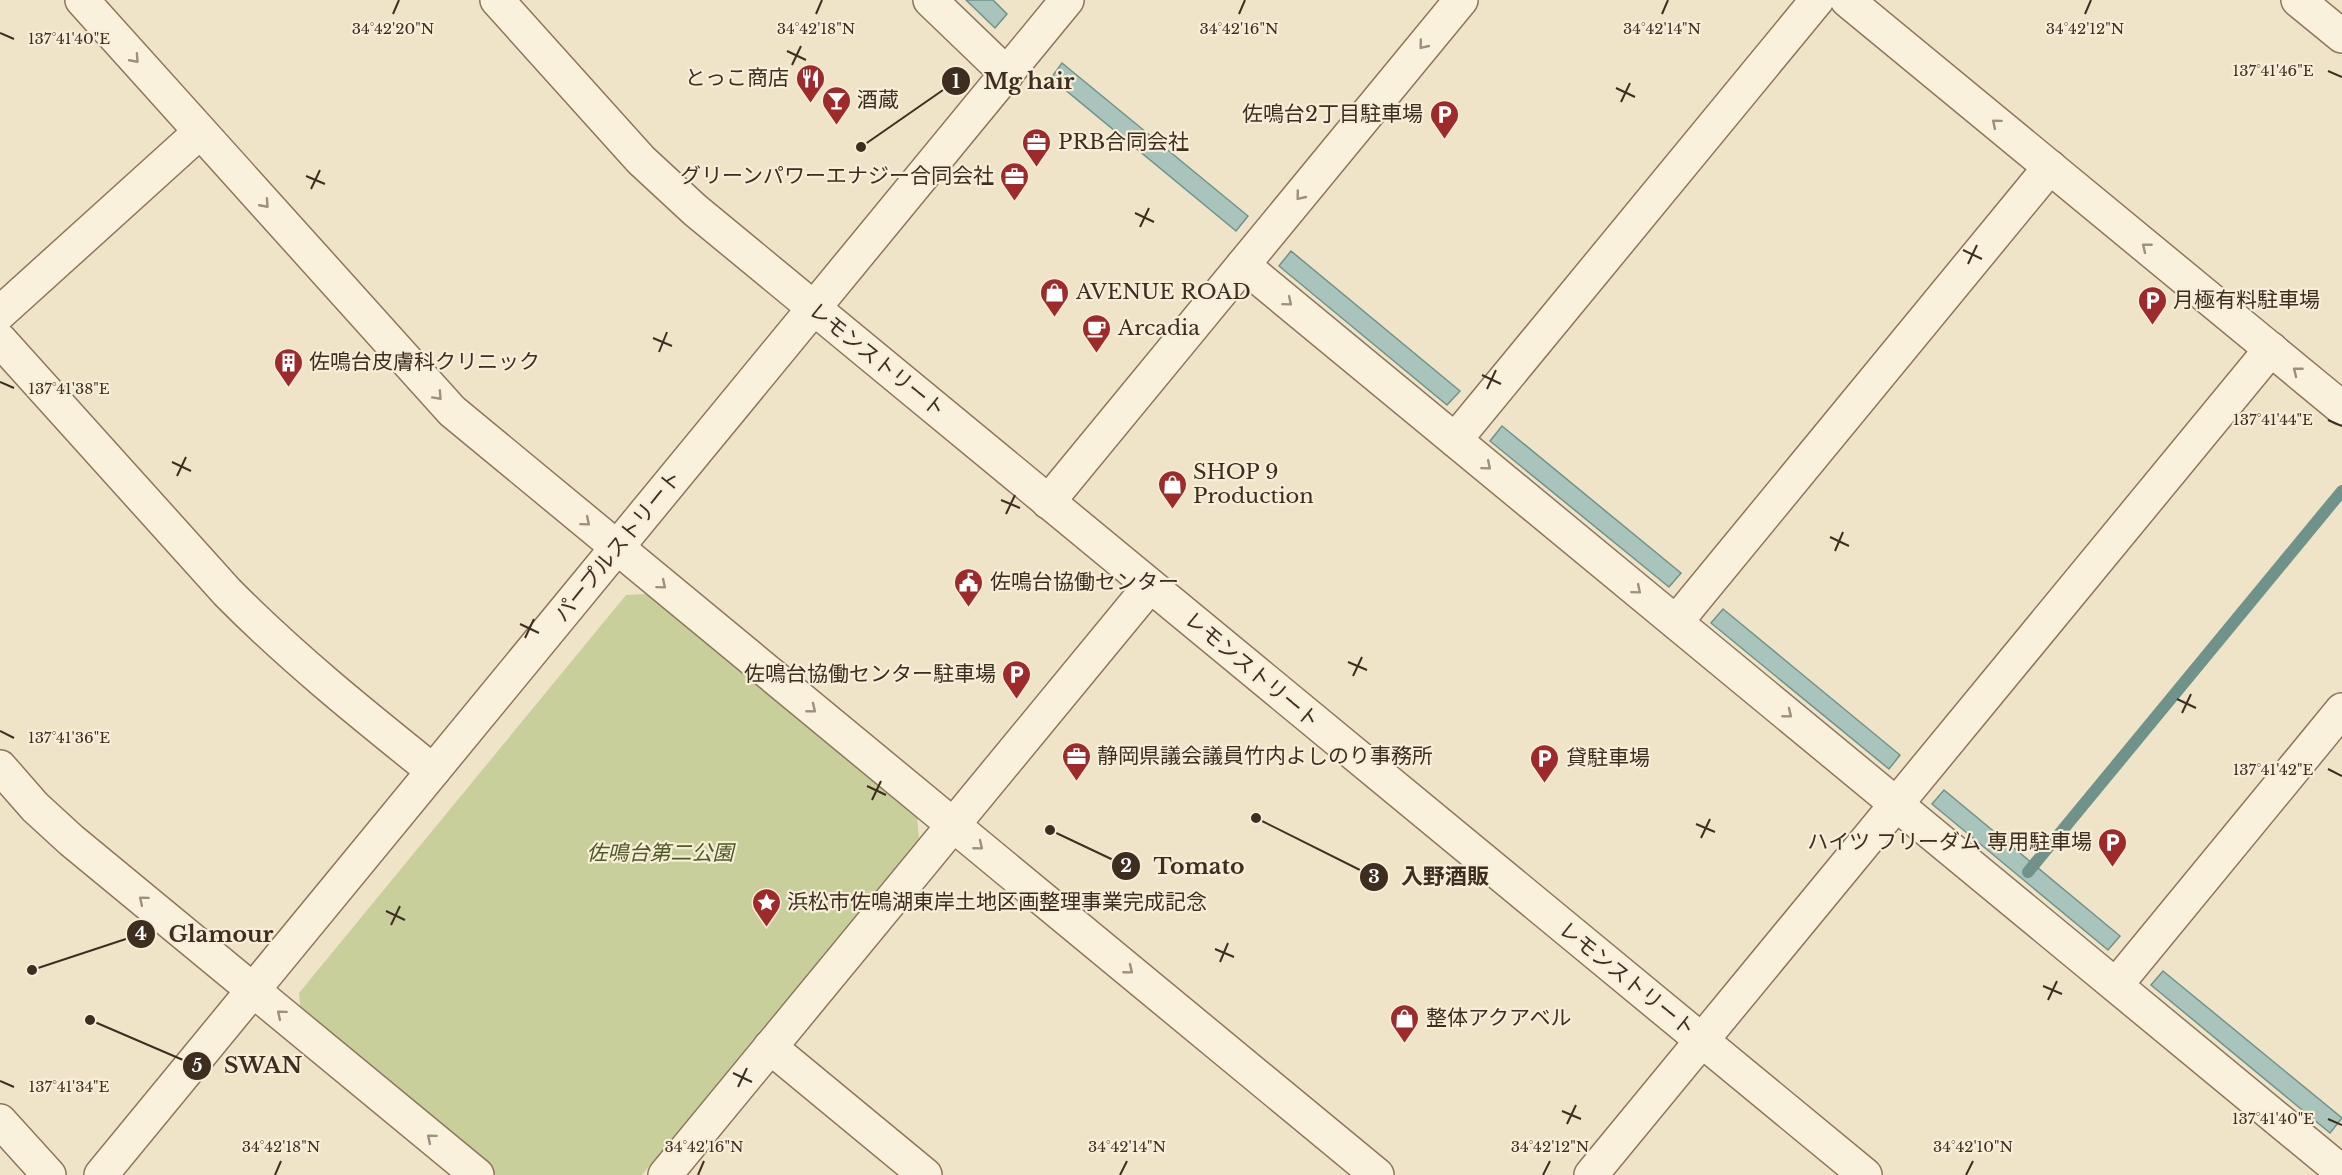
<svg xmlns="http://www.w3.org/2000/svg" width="2342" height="1175" font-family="'Libre Baskerville','Noto Sans JP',serif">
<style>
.green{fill:#c9cf9b}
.water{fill:#a9c4bc;stroke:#6f938a;stroke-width:1.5}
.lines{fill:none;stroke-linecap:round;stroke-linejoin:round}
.stream{stroke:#6f938a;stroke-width:12}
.minor-casing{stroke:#8d765c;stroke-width:36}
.minor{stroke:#faf1dc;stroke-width:33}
.oneway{stroke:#9c907e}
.ticks{fill:none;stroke:#3d2e20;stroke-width:2}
.labels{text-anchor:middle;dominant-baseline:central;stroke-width:4.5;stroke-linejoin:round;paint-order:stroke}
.poi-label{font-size:21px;fill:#3d2e20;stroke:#f7eed8;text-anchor:start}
.street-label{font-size:21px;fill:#3d2e20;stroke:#f7eed8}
.park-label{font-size:21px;font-style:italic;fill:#4d5a26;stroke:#f7eed8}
.ticks-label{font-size:15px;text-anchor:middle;fill:#3d2e20;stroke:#f7eed8;stroke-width:4.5;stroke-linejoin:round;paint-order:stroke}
.leader{fill:none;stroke:#3d2e20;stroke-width:2}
.callout-dot{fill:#3d2e20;stroke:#f7eed8;stroke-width:2}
.mark-label{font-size:18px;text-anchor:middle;font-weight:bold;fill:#fff}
.callout-label{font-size:22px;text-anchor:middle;font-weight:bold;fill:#3d2e20;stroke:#f7eed8;stroke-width:4.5;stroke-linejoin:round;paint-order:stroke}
</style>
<rect width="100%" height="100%" fill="#f0e4c8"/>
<path class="green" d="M648 594 917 815 919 838 642 1175H496L301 1014 299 993 626 595Z"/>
<g class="water">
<path d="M966 0H993L1007 14 995 28Z"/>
<path d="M1062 63 1248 216 1236 231 1051 78Z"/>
<path d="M1291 251 1460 391 1447 405 1279 266Z"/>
<path d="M1502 426 1681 573 1669 587 1490 441Z"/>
<path d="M1723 609 1900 755 1889 769 1711 623Z"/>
<path d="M1944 790 2120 936 2108 950 1932 804Z"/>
<path d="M2163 971 2342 1118 2330 1133 2151 985Z"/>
</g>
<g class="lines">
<path class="stream" d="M2028 872 2342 491"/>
<defs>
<g id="minor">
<path d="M82 0 452 411 1377 1175"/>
<path d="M497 0 641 160 695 210 1865 1175"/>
<path d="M930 0 1007 74"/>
<path d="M1847 0 2342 408"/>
<path d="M2298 0 2342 36"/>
<path d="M1243 265 2337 1168"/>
<path d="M0 313 200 132"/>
<path d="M0 340 227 592C291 657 362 714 433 771"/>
<path d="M1455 440 1817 0"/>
<path d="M1048 502 1461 0"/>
<path d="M1676 622 2050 167"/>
<path d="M0 767 35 807 71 840 477 1175"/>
<path d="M2116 985 2342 710"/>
<path d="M770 1047 925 1175"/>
<path d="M0 1121 49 1175"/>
<path d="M101 1175 1067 0"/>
<path d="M665 1175 1150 586"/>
<path d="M1591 1175 2271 349"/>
</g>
</defs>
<use href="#minor" class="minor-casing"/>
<use href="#minor" class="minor"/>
</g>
<defs><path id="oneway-chevron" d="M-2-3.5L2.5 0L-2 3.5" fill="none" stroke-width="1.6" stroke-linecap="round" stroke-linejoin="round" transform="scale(1.5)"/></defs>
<g class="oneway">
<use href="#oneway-chevron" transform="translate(1423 45) rotate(129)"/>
<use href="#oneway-chevron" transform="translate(135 59) rotate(48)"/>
<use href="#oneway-chevron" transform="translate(1996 123) rotate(-140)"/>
<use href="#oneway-chevron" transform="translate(1300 196) rotate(129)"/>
<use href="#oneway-chevron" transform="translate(265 204) rotate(48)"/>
<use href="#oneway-chevron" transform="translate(2146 247) rotate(-141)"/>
<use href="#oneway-chevron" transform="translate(1288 302) rotate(40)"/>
<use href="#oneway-chevron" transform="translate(2297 371) rotate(-141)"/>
<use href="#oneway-chevron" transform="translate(438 396) rotate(47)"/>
<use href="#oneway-chevron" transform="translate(1487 466) rotate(40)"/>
<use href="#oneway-chevron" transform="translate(586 522) rotate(40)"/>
<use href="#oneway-chevron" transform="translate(662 585) rotate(40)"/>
<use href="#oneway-chevron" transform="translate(1637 590) rotate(40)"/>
<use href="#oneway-chevron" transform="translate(812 709) rotate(39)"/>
<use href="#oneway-chevron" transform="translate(1788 714) rotate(39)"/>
<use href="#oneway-chevron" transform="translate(979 846) rotate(39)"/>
<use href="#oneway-chevron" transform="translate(143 900) rotate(-140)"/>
<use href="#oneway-chevron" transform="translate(1129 970) rotate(39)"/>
<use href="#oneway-chevron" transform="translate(281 1014) rotate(-140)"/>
<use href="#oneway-chevron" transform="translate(431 1138) rotate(-140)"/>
</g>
<path class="ticks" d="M393 14 399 0M816 14 822 0M1239 14 1245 0M1662 14 1668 0M2085 14 2091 0M0 33 14 39M787 51 806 60M792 65 801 46M2328 71 2342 77M1616 88 1635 97M1621 102 1630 83M306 176 325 184M311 189 320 170M1135 213 1154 222M1140 227 1149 208M1963 250 1982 259M1968 264 1977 245M653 338 672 346M659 352 667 332M1482 375 1501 384M0 382 14 388M1487 389 1496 370M2328 420 2342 426M172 462 191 471M177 476 186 457M1001 500 1020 508M1006 514 1015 495M1830 537 1849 546M1835 551 1843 532M520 624 539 633M525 638 534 619M1348 662 1367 670M1353 676 1362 657M2177 699 2196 708M2182 713 2191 694M0 731 14 738M2328 769 2342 776M867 786 886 795M872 800 881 781M1696 824 1715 832M1701 838 1710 819M386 911 405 920M391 925 400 906M1215 949 1234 957M1220 962 1228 943M2043 986 2062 994M2048 1000 2057 981M733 1073 752 1082M0 1081 14 1087M738 1087 747 1068M1562 1111 1581 1119M2328 1119 2342 1125M1567 1124 1576 1105M275 1175 281 1161M698 1175 704 1161M1120 1175 1127 1161M1543 1175 1550 1161M1966 1175 1973 1161"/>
<defs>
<symbol id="restaurant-pin" viewBox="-11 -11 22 30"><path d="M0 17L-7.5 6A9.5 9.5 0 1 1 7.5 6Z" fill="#9e2a2b" stroke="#f7eed8"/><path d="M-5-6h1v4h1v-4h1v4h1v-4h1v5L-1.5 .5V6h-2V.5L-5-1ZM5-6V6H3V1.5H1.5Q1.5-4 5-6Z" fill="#fff"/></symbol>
<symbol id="bar-pin" viewBox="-11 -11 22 30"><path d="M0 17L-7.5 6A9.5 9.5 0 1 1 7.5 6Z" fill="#9e2a2b" stroke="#f7eed8"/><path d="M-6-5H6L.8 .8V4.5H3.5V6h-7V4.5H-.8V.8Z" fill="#fff"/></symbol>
<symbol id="parking-pin" viewBox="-11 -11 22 30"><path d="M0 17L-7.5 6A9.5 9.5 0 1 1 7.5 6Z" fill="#9e2a2b" stroke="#f7eed8"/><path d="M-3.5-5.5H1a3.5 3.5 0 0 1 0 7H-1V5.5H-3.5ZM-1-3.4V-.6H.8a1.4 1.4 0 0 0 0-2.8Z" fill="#fff"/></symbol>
<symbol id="office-pin" viewBox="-11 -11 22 30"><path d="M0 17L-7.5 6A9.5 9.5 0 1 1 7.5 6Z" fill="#9e2a2b" stroke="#f7eed8"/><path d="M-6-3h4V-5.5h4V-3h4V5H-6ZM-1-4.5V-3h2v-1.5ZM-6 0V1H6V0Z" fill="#fff"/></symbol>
<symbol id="shop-pin" viewBox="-11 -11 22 30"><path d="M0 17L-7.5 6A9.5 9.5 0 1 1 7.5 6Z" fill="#9e2a2b" stroke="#f7eed8"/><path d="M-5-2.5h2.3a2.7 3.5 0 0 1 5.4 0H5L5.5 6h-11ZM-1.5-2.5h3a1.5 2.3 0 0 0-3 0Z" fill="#fff"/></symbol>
<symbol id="cafe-pin" viewBox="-11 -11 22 30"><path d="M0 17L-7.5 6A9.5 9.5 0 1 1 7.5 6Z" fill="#9e2a2b" stroke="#f7eed8"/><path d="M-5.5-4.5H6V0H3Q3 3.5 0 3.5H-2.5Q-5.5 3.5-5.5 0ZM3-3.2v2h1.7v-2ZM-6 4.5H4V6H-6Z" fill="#fff"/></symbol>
<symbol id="building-pin" viewBox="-11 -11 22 30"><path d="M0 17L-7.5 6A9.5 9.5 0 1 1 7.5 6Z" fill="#9e2a2b" stroke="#f7eed8"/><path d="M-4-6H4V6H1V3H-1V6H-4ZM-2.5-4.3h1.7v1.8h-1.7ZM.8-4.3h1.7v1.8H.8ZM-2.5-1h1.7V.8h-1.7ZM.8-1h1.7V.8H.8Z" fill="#fff"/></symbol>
<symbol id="civic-pin" viewBox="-11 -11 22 30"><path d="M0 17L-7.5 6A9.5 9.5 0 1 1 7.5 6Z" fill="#9e2a2b" stroke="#f7eed8"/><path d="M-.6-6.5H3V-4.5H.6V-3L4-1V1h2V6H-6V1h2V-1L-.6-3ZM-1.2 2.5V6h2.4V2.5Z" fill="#fff"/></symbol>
<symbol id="sight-pin" viewBox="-11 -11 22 30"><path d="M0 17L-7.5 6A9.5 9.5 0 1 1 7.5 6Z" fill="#9e2a2b" stroke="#f7eed8"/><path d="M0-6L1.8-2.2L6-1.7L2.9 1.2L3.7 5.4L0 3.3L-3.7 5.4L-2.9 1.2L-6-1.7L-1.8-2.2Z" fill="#fff"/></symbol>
</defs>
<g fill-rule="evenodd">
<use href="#restaurant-pin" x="794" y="62" width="33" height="45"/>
<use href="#bar-pin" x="820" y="84" width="33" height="45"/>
<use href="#parking-pin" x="1428" y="98" width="33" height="45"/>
<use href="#office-pin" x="1020" y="126" width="33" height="45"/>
<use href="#office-pin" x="998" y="160" width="33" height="45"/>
<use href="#shop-pin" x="1038" y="276" width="33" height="45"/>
<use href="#parking-pin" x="2136" y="284" width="33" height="45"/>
<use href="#cafe-pin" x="1080" y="312" width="33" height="45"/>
<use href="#building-pin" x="272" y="346" width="33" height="45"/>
<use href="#shop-pin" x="1156" y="468" width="33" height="45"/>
<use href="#civic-pin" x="952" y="566" width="33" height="45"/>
<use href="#parking-pin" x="1000" y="658" width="33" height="45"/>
<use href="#office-pin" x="1060" y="740" width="33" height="45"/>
<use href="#parking-pin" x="1528" y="742" width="33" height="45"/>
<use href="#parking-pin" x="2096" y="826" width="33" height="45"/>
<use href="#sight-pin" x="750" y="886" width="33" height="45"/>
<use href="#shop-pin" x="1388" y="1002" width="33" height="45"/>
</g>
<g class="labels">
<g class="poi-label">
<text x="789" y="78" text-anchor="end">とっこ商店</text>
<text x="857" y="100">酒蔵</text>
<text x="1423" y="114" text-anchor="end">佐鳴台2丁目駐車場</text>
<text x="1058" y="142">PRB合同会社</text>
<text x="994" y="176" text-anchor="end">グリーンパワーエナジー合同会社</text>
<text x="1076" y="292">AVENUE ROAD</text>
<text x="2173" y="300">月極有料駐車場</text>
<text x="1118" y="328">Arcadia</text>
<text x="309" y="362">佐鳴台皮膚科クリニック</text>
<text x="1193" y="472">SHOP 9<tspan x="1193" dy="24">Production</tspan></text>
<text x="990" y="582">佐鳴台協働センター</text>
<text x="996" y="674" text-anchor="end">佐鳴台協働センター駐車場</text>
<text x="1097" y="756">静岡県議会議員竹内よしのり事務所</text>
<text x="1566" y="758">貸駐車場</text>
<text x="2092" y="842" text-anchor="end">ハイツ フリーダム 専用駐車場</text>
<text x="787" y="902">浜松市佐鳴湖東岸土地区画整理事業完成記念</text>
<text x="1426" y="1018">整体アクアベル</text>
</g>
<g class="street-label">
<text transform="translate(877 360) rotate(39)">レモンストリート</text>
<text transform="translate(618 546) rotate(-51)">パープルストリート</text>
<text transform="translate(1252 670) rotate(40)">レモンストリート</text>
<text transform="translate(1627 979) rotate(39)">レモンストリート</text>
</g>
<g class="park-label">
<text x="660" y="853">佐鳴台第二公園</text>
</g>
</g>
<g class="ticks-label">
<text x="393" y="34">34°42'20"N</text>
<text x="816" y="34">34°42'18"N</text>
<text x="1239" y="34">34°42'16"N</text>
<text x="1662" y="34">34°42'14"N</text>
<text x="2085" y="34">34°42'12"N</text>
<text x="69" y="44">137°41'40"E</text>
<text x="2273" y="76">137°41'46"E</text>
<text x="69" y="394">137°41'38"E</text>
<text x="2273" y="425">137°41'44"E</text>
<text x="69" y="743">137°41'36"E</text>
<text x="2273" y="775">137°41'42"E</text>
<text x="69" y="1092">137°41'34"E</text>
<text x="2273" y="1124">137°41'40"E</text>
<text x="281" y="1152">34°42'18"N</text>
<text x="704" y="1152">34°42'16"N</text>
<text x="1127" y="1152">34°42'14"N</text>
<text x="1550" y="1152">34°42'12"N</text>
<text x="1973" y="1152">34°42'10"N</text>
</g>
<path class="leader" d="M861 147L956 81M1050 830L1126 866M1256 818L1374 877M32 970L141 934M90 1020L197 1066"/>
<g class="callout-dot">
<circle cx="861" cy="147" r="6"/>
<circle cx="1050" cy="830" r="6"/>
<circle cx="1256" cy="818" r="6"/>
<circle cx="32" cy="970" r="6"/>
<circle cx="90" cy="1020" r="6"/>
<circle cx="956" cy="81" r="15"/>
<circle cx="1126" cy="866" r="15"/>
<circle cx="1374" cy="877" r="15"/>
<circle cx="141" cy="934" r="15"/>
<circle cx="197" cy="1066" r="15"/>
</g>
<g class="mark-label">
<text x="956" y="88">1</text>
<text x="1126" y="872">2</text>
<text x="1374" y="883">3</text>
<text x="141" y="940">4</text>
<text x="197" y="1072">5</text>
</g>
<g class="callout-label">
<text x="1029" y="89">Mg hair</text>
<text x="1199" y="874">Tomato</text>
<text x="1445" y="884">入野酒販</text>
<text x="221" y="942">Glamour</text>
<text x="263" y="1073">SWAN</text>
</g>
</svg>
